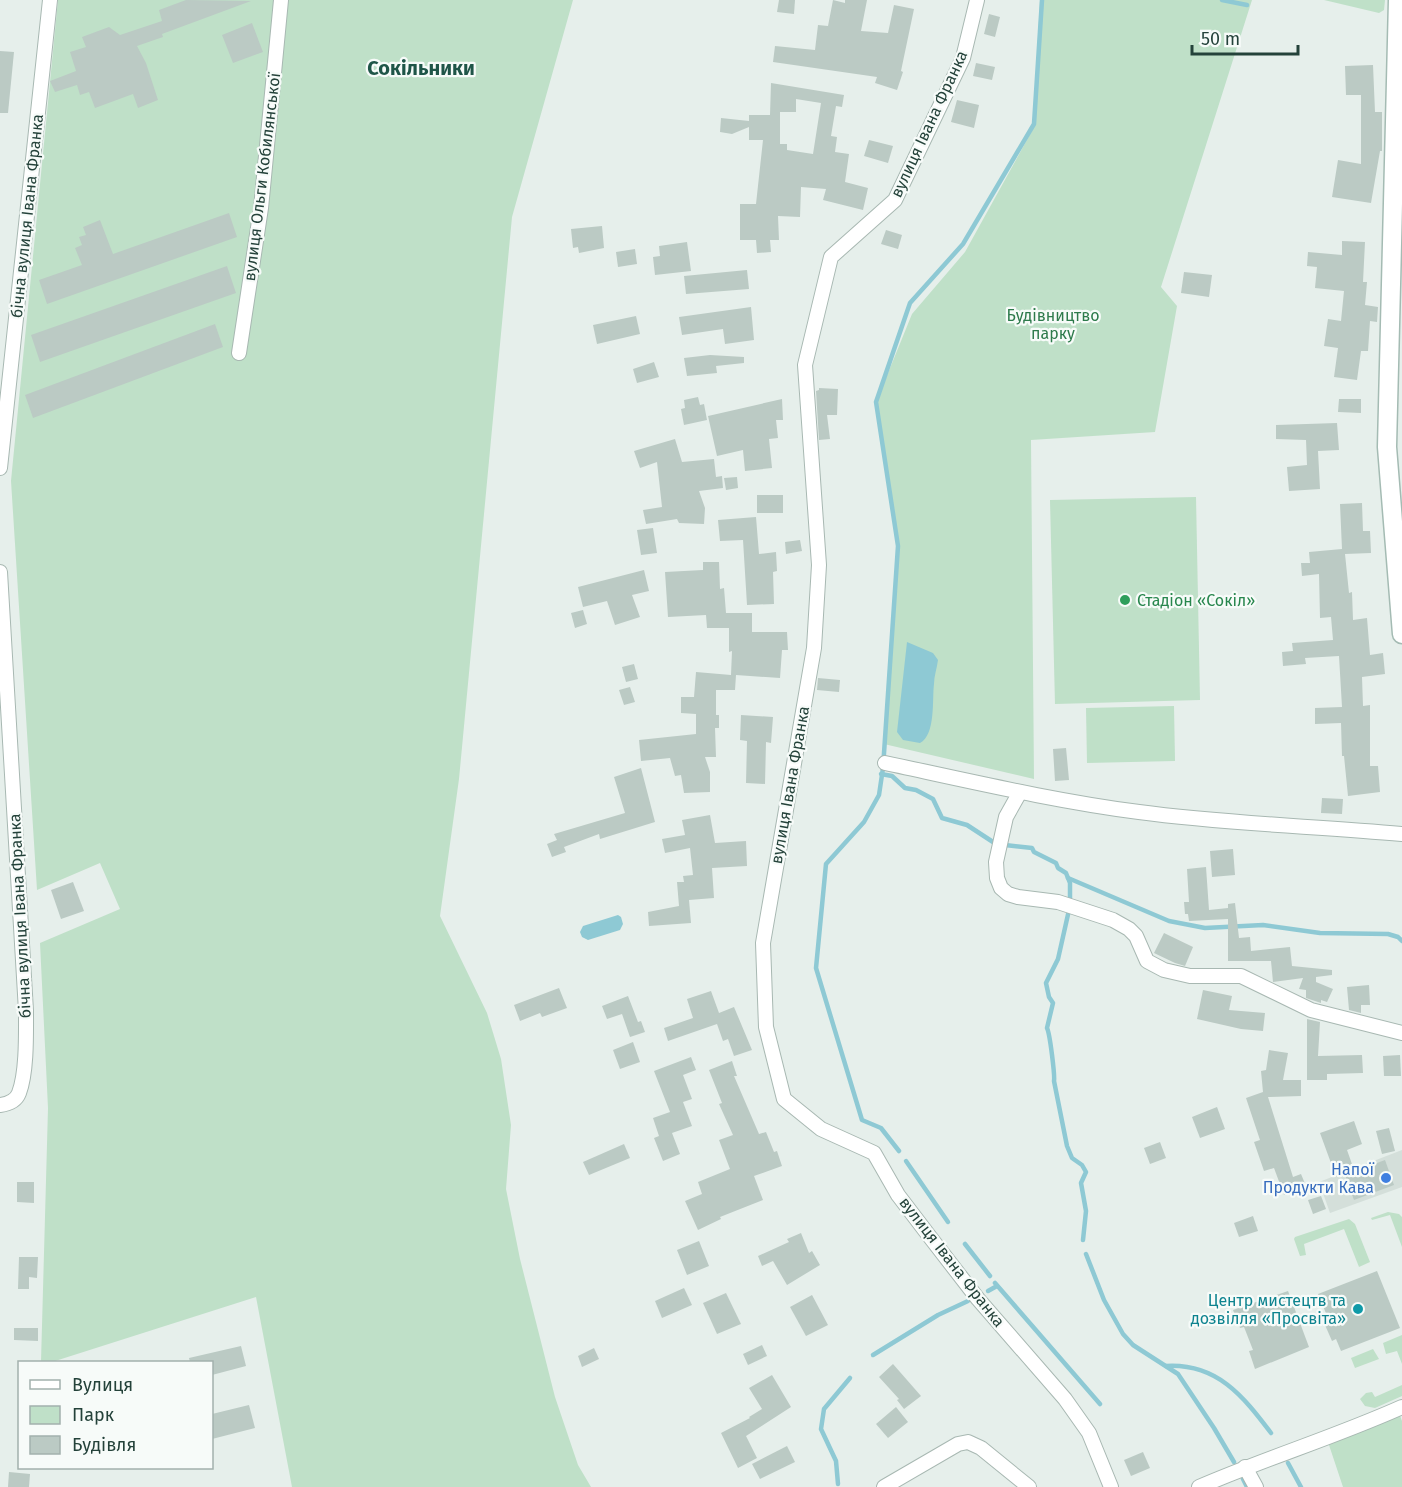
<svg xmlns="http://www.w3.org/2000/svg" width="1402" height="1487" font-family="'Fira Sans',sans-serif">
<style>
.built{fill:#d4dfda}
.green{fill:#bfe0c8}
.water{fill:#8ec9d4}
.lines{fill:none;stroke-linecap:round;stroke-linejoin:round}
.stream{stroke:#8ec9d4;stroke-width:4.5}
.building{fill:#bbcac4;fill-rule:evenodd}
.street-casing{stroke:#a8b8b2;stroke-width:16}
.secondary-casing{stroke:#a4bbb3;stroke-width:21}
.street{stroke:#fff;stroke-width:14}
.secondary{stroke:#fff;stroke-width:18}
.leisure-dot{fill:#2e9e5b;stroke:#f7fbf9;stroke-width:2}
.shop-dot{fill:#3f7fe0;stroke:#f7fbf9;stroke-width:2}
.culture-dot{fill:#0f9aa8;stroke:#f7fbf9;stroke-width:2}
.labels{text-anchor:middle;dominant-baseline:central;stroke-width:4.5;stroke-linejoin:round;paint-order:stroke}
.street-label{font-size:16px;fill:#24423a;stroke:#f7fbf9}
.park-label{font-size:16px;fill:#2d7a4b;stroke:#f7fbf9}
.leisure-label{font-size:16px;fill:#27864d;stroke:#f7fbf9;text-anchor:start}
.shop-label{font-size:16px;fill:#366cbe;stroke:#f7fbf9;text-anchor:end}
.culture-label{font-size:16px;fill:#0d838f;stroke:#f7fbf9;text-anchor:end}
.quarter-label{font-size:20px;font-weight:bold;fill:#1f5548;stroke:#f7fbf9}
</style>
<rect width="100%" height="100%" fill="#e6efeb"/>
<path class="built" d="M1402 1150V1187L1330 1213 1319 1182Z"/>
<g class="green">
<path d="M58 0H573L512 217 459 779 440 916 487 1013 501 1059 511 1125 506 1189 520 1259 555 1397 578 1465 591 1487H292L256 1297 52 1362H41L48 1108 40 943 120 909 100 863 37 890 11 481Z"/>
<path d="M1040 0H1252L1161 287 1177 306 1155 432 1031 440 1034 779 884 744 897 549 875 405 912 314 965 252 1033 129Z"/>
<path d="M1324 0H1385L1384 10 1379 13Z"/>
<path d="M1196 497 1200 700 1055 704 1050 500Z"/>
<path d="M1174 706 1175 761 1087 763 1086 708Z"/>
<path d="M1388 1212 1399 1214 1402 1217V1247L1390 1215 1372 1220 1371 1218Z"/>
<path d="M1349 1219 1355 1224 1370 1262 1359 1267 1344 1229 1304 1244 1306 1255 1300 1256 1294 1239 1295 1237Z"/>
<path d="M1402 1335V1364L1397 1351 1386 1354 1383 1343Z"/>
<path d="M1373 1349 1379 1359 1355 1368 1351 1358Z"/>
<path d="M1402 1385V1396L1375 1408 1365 1406 1360 1399 1366 1393 1372 1392 1375 1397Z"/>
<path d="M1399 1413 1402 1421V1487H1343L1328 1442Z"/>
</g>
<g class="water">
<path d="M907 642 933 653 938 660C937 668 934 676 934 684 932 699 936 735 920 743L903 740 897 732Z"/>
<path d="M618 915 621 917 623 924 620 930 588 940 582 937 580 932 583 926Z"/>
</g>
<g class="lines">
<g class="stream">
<path d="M1222 0 1247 5"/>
<path d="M881 774 892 776 905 788 916 790 933 799 942 818 967 825 993 842"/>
<path d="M1005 845 1032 848 1034 852 1056 863 1058 868 1066 873 1070 883V898"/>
<path d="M1068 878 1169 921 1205 928 1263 925 1320 933 1388 934 1398 937 1402 941"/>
<path d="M1069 910 1058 959 1046 983 1049 997 1053 1003 1047 1028C1050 1034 1055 1076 1054 1081L1067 1146 1072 1158 1082 1165 1086 1172 1081 1183 1086 1211 1083 1240"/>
<path d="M899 1151 881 1128 862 1120 816 968 826 864 864 822 879 795 883 768 898 546 876 402 910 303 963 244 1034 124 1042 0"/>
<path d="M906 1161 948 1222"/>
<path d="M965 1244 990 1276"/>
<path d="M1086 1254 1104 1300 1123 1334 1133 1345 1178 1374 1214 1428 1234 1462"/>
<path d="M995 1283 1100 1404"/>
<path d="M988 1291 997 1286"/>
<path d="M873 1355 938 1315 968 1301"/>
<path d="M1166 1366C1217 1363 1243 1396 1271 1433"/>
<path d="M1288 1463 1301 1487"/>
<path d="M1243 1479 1247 1487"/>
<path d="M838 1484 836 1461 821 1429 824 1409 850 1378"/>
</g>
</g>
<g class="building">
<path d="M186 0 251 1 162 34 163 37 137 46 146 63 158 100 138 108 133 94 95 108 89 92 80 95 77 85 55 92 50 81 76 71 70 52 86 47 82 37 109 27 120 35 162 21 159 10Z"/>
<path d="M779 0H795L794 14 777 12Z"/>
<path d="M833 0 845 3V0H867L861 31 888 33 894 5 914 9 901 71 903 72 897 90 875 83 877 77 773 62 775 46 815 50 818 25 828 26Z"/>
<path d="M989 14 1000 17 995 37 984 34Z"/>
<path d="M252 23 263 52 233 63 222 35Z"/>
<path d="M0 51 14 52 8 113H0Z"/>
<path d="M976 63 995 67 992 80 973 76Z"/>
<path d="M1373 65 1375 112H1382V151H1380L1371 203 1332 197 1338 160 1361 164V95H1346L1345 66Z"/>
<path d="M771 83 844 95 842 107 836 106 831 136 837 137 835 152 849 154 845 182 868 188 863 210 823 200 826 189 801 187 800 217 778 216 779 240H770L771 252 757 253 756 240H740V204H756L763 140H749V127L732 134 720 132 721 118 749 121V115H770ZM796 99 821 103 813 154 787 150V144H780V112H796Z"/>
<path d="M957 100 979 105 974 128 951 122Z"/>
<path d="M869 140 893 146 888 163 864 156Z"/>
<path d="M229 213 237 237 47 304 39 280 82 265 75 248 82 245 79 237 86 235 83 227 100 220 113 254Z"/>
<path d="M602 226 604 248 579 253 578 247 573 248 571 229Z"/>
<path d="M886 230 902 235 898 249 881 244Z"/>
<path d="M1342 241 1365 242 1363 282H1367L1365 305 1378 307 1377 322 1370 321 1368 351H1361L1357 380 1334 377 1338 348 1324 346 1328 319 1341 321 1344 291 1315 288 1317 267 1307 266 1308 252 1342 255Z"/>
<path d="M687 242 691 271 655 275 653 257 660 256 659 246Z"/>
<path d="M635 249 637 264 618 267 616 252Z"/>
<path d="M227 266 236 293 40 362 31 335Z"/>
<path d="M747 270 749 289 686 294 684 276Z"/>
<path d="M1184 272 1212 275 1209 297 1181 293Z"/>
<path d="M751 307 754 340 725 344 723 329 682 335 679 317Z"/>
<path d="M636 316 640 334 597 344 593 325Z"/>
<path d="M215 324 223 347 33 418 25 395Z"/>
<path d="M710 355 744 357V363L716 366 717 373 687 376 684 358Z"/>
<path d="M654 362 659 377 637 383 633 369Z"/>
<path d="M819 388 838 389 837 415H827L830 439 819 440 816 391 819 390Z"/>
<path d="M698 397 700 405 704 404 707 420 684 425 681 409 685 408 684 400Z"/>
<path d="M782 399 783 420H776L778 438 769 439 772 468 745 471 743 450 717 456 708 416Z"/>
<path d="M1339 399H1361V413L1338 412Z"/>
<path d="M1337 423 1339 450 1318 451 1320 489 1289 491 1287 467 1307 465 1306 440 1276 439V425Z"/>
<path d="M675 439 682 462 714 459 716 477 722 476 723 488 699 491 705 508 704 524 679 523 677 519 646 524 643 510 662 507 657 462 640 468 634 451Z"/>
<path d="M737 477 738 488 726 490 724 478Z"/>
<rect x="757" y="495" width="26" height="18"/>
<path d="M1362 503 1363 531H1370L1371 553 1345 554 1349 593 1352 592 1353 620 1367 618 1370 655 1383 653 1385 674 1362 677 1363 706 1370 705V766H1378L1380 792 1348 796 1344 756H1342L1341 723 1315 724V708L1342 707 1339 656 1305 658 1306 664 1283 666 1282 652 1293 651 1292 643 1333 640 1331 617 1320 618 1319 574 1302 576 1301 563H1310L1309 552 1342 549 1340 504Z"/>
<path d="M756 517 759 554 776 552 777 571 773 572 774 604 747 605 743 540 720 541 718 520Z"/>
<path d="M653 528 657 553 641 555 637 530Z"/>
<path d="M800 540 802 551 786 554 785 542Z"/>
<path d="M703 562H719L720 589 724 588 726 613H752V632H787L788 650H782L780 678 736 675 735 690H716V715H719V728H715L716 757H705L710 772V792L684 793 681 775 675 776 670 758 641 761 639 740 696 734V714L681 713V697H694L696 672 731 675 732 651 729 652V628H707L706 615 668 617 665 572 703 570Z"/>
<path d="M644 570 649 591 632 595 640 617 615 625 607 601 583 607 578 587Z"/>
<path d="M583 610 587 624 575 628 571 613Z"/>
<path d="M634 664 638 679 626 682 622 667Z"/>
<path d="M818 678 840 680 839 692 817 690Z"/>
<path d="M630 687 635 702 624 705 619 690Z"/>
<path d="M741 715 773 717 771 743 766 742 765 784 746 783 747 741 740 740Z"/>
<path d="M1066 748 1069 780 1055 781 1053 749Z"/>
<path d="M641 768 655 822 600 839 599 834 564 847 566 852 552 857 547 844 557 840 554 834 625 813 614 777Z"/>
<path d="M1322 798 1343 799 1342 814 1321 813Z"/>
<path d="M710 815 715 843 746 841 747 866 712 868 714 898 689 900 691 923 649 926 648 912 679 906 677 882H684L683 876 693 875 690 848 665 853 662 839 685 835 682 820Z"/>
<path d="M1233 849 1235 875 1212 877 1210 851Z"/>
<path d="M1206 867 1209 910 1228 908V904L1235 903 1239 938 1250 937 1251 951 1290 947 1292 966 1332 970V975L1316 977V982L1333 989 1327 1002 1321 1000V1003L1306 998V990L1299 989 1303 978 1273 982 1271 961H1228V919L1189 921 1188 914H1185L1184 902H1189L1187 869Z"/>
<path d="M73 882 84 911 61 919 51 890Z"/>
<path d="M1164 933 1193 947 1185 966 1175 963 1154 953Z"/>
<path d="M1369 985 1370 1005H1361V1013L1349 1010 1347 987Z"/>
<path d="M559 988 567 1008 542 1017 540 1013 520 1021 514 1005Z"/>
<path d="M1203 990 1232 996 1229 1010 1265 1013 1263 1031 1241 1029 1197 1019Z"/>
<path d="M711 991 719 1013 734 1007 752 1050 734 1056 728 1039 723 1041 717 1024 668 1041 664 1028 693 1018 687 999Z"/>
<path d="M628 996 638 1022 641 1021 645 1032 630 1037 622 1014 607 1019 602 1006Z"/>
<path d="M1307 1019 1320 1022 1318 1056 1362 1055 1363 1073 1327 1074V1080H1307Z"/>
<path d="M633 1042 640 1062 620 1069 613 1050Z"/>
<path d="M1269 1050 1288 1053 1283 1080H1301V1096L1268 1097 1293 1177 1301 1174 1306 1186 1284 1195 1274 1168 1264 1171 1254 1142 1260 1140 1246 1098 1263 1092 1261 1071 1266 1070Z"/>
<path d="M1400 1055 1401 1076H1384L1383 1056Z"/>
<path d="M691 1057 696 1070 683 1075 692 1099 683 1102 692 1126 672 1133 680 1154 663 1161 654 1138 659 1136 653 1118 670 1112 654 1071Z"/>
<path d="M732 1061 737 1076H734L759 1134 766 1132 774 1152 777 1151 782 1166 754 1176 763 1200 720 1217 721 1219 698 1230 685 1201 702 1194 698 1182 730 1169 719 1140 733 1135 719 1104 722 1103 709 1070Z"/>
<path d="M1217 1107 1225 1129 1200 1138 1192 1117Z"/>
<path d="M1354 1121 1362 1144 1347 1150 1353 1167 1335 1174 1320 1133Z"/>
<path d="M1389 1128 1395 1151 1382 1154 1376 1131Z"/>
<path d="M1160 1142 1166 1158 1150 1164 1144 1148Z"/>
<path d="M624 1144 630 1158 589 1175 583 1162Z"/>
<path d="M1385 1160 1394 1185 1354 1200 1345 1175Z"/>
<path d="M17 1182H34V1203L17 1202Z"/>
<path d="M1321 1196 1326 1209 1313 1214 1308 1200Z"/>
<path d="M1253 1216 1258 1231 1239 1237 1234 1223Z"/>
<path d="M801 1233 809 1253 812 1251 820 1265 787 1285 773 1261 762 1266 758 1256 789 1242 787 1239Z"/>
<path d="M699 1241 709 1266 687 1275 677 1250Z"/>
<path d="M19 1257H38L37 1278 29 1277V1289H18Z"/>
<path d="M1377 1271 1400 1328 1341 1351 1336 1339 1332 1341 1325 1325 1330 1323 1318 1294Z"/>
<path d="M684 1288 692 1305 662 1318 655 1301Z"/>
<path d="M1288 1291 1309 1347 1255 1369 1249 1351 1253 1350 1244 1327 1240 1328 1233 1310Z"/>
<path d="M726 1293 741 1324 717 1334 703 1303Z"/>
<path d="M812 1295 828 1325 806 1336 790 1307Z"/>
<path d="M14 1328H38V1341L14 1340Z"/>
<path d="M762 1345 767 1356 748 1365 743 1354Z"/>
<path d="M241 1346 246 1366 212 1375V1362H190L189 1358Z"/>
<path d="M594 1348 599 1359 582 1367 578 1356Z"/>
<path d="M893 1364 921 1396 904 1409 897 1400 899 1399 879 1377Z"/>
<path d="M772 1375 791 1407 746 1436 757 1458 738 1468 721 1433 750 1418 749 1417 762 1409 749 1388Z"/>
<path d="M249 1405 255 1428 212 1439V1414Z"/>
<path d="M896 1407 908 1422 888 1438 876 1424Z"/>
<path d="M787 1446 795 1462 760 1479 752 1464Z"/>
<path d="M1143 1452 1150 1468 1131 1476 1124 1460Z"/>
<path d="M9 1472 30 1474 29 1487H8Z"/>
</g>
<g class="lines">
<defs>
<g id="street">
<path d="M977 0 963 58 895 200 831 257 805 365 819 565 814 648 763 943 766 1027 784 1099 821 1129 874 1153 898 1195 930 1237 978 1299 1065 1399 1089 1433 1111 1487"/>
<path d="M239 353 261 208 281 0"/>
<path d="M0 468 50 0"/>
<path d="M0 572 26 1011C26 1033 27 1072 19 1093 16 1101 8 1104 0 1105"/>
<path d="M885 763C970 781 1054 801 1139 812 1227 824 1315 826 1402 834"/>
<path d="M1020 792 1006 817 996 862 997 878 1001 888 1008 894 1018 897 1058 902 1113 920 1129 929 1136 936 1147 961 1164 970 1190 976H1241L1311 1010 1402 1033"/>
<path d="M1245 1467 1256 1487"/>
<path d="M884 1487 958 1444 968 1442 981 1448 1029 1487"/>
<path d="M1199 1487C1266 1458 1335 1437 1402 1407"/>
</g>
<path id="secondary" d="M1398 0 1387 447 1402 634"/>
</defs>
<use href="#street" class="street-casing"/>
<use href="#secondary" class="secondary-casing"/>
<use href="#street" class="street"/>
<use href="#secondary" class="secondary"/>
</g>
<circle class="leisure-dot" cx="1125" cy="600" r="6"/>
<circle class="shop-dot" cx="1386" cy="1178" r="6"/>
<circle class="culture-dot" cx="1358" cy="1309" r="6"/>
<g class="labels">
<g class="street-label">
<text transform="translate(929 124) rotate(-65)">вулиця Івана Франка</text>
<text transform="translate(262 177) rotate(-83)">вулиця Ольги Кобилянської</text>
<text transform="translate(27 216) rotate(-84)">бічна вулиця Івана Франка</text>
<text transform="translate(790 785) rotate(-80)">вулиця Івана Франка</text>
<text transform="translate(20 916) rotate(-93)">бічна вулиця Івана Франка</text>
<text transform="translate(952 1262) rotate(52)">вулиця Івана Франка</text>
</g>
<g class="park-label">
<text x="1053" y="315">Будівництво<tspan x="1053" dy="18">парку</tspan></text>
</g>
<g class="leisure-label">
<text x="1137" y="600">Стадіон «Сокіл»</text>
</g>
<g class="shop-label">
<text x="1374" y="1169">Напої<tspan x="1374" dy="18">Продукти Кава</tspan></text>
</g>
<g class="culture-label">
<text x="1346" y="1300">Центр мистецтв та<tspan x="1346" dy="18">дозвілля «Просвіта»</tspan></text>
</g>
<g class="quarter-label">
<text x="421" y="68">Сокільники</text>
</g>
</g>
<rect x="18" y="1361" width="195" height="108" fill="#f7fbf9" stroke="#a3b1ad" stroke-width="1.5"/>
<rect x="30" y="1380" width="30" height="9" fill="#ffffff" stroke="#a3b1ad" stroke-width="1.5"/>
<text x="72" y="1391" font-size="18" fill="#24423a">Вулиця</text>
<rect x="30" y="1406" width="30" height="18" fill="#bfe0c8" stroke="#a3b1ad" stroke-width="1.5"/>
<text x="72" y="1421" font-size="18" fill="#24423a">Парк</text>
<rect x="30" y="1436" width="30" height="18" fill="#bbcac4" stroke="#a3b1ad" stroke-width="1.5"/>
<text x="72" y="1451" font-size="18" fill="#24423a">Будівля</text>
<path d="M1192 45v9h106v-9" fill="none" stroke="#24423a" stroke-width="3"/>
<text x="1201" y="45" font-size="18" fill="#24423a" stroke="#f7fbf9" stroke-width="4.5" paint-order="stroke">50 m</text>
</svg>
